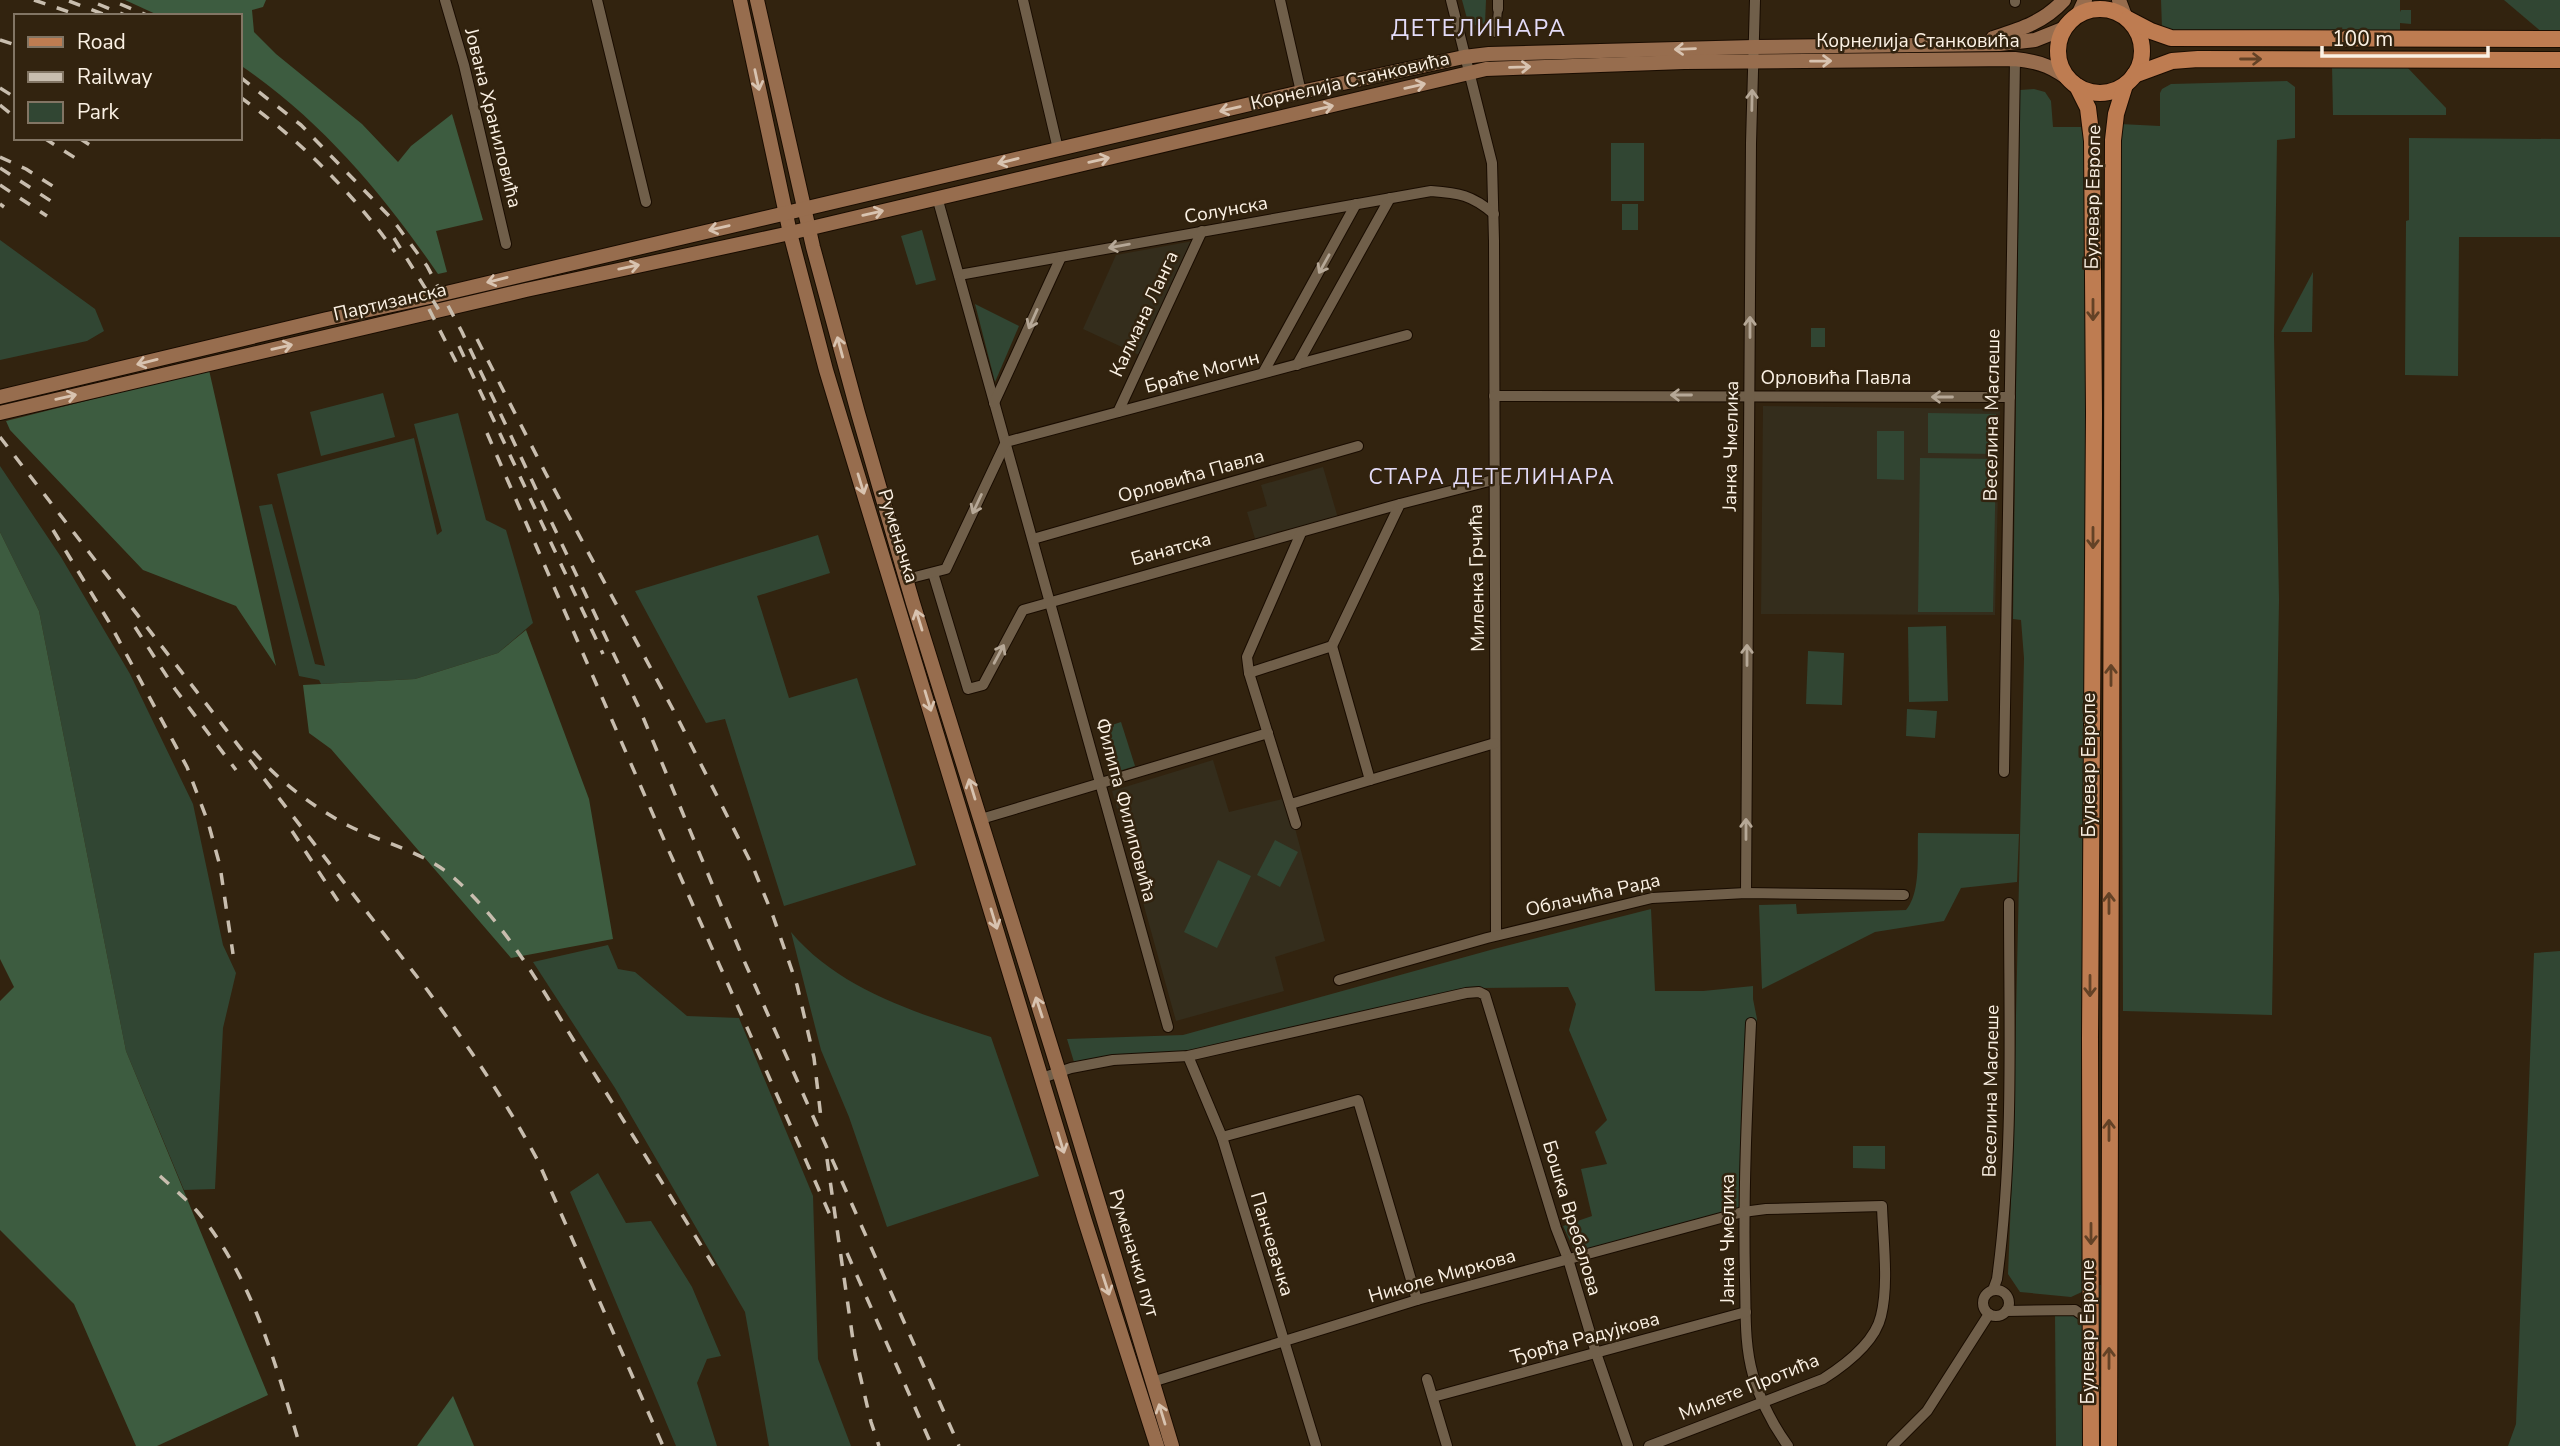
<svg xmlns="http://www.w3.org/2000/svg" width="2560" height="1446" font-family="'Nunito Sans',sans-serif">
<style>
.education{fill:#342d1c}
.green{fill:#314633}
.forest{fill:#3d5c40}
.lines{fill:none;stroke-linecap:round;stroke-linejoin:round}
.pedestrian-casing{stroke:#190c00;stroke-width:10}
.minor-casing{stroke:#190c00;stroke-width:12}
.secondary-casing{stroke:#190c00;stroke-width:16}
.primary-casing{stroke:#190c00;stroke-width:18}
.pedestrian{stroke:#705f4a;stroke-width:8}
.minor{stroke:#705f4a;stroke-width:10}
.secondary{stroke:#976d4e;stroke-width:14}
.primary{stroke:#be7c51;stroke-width:16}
.rail{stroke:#c8bdae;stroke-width:3.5;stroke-dasharray:12 12;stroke-linecap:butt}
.oneway{stroke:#d8c3b0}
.oneway2{stroke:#634226}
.oneway3{stroke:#b6a897}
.labels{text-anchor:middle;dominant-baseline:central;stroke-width:5;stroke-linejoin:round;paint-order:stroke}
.street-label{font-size:19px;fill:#fbf1e4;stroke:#32230f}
.neighbourhood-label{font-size:21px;letter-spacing:2px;fill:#e4dcf9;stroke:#32230f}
.quarter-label{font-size:23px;letter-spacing:2px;fill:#e4dcf9;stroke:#32230f}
</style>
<rect width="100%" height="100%" fill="#32230f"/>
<g class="education">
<path d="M1193 241 1139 355 1083 329 1116 255Z"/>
<path d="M1763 406 2000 409 1995 615 1761 614Z"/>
<path d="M1323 467 1338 518 1276 532 1277 536 1256 542 1247 512 1267 506 1261 485Z"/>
<path d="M1213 760 1229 812 1287 798 1325 941 1275 957 1284 991 1176 1021 1112 791Z"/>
</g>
<g class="green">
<path d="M1462 0H1486L1485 24 1469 26Z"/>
<path d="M2161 0H2400V12L2401 10H2411V24L2400 23V34L2183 33 2162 28Z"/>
<path d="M2504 0H2560V34H2544Z"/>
<path d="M2332 65H2405L2446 108V115H2333Z"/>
<path d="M2287 81 2295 87V138L2277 140 2274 336 2279 600 2272 1015 2123 1011 2120 124 2160 126V93L2162 89 2171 84Z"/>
<path d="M2034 89 2045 92 2051 101 2053 127H2081L2085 146 2087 549 2084 1291 2071 1297 2020 1292 2008 1274 2013 1149 2024 658 2021 620 2013 619 2020 90Z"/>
<path d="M2409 138 2560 139V237H2459L2458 376 2405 375 2406 221 2409 220Z"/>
<rect x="1611" y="143" width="33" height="58"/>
<rect x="1622" y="204" width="16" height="26"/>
<path d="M922 230 936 280 916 285 901 236Z"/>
<path d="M0 240 95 309 104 331 87 341 0 360Z"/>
<path d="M2313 272 2312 332H2281Z"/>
<path d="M975 304 1019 326 995 382Z"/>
<rect x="1811" y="328" width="14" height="19"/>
<path d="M383 393 395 437 321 456 310 412Z"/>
<path d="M458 413 486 520 506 530 533 623 498 653 415 679 321 684 319 680 299 676 259 506 272 504 315 664 325 666 277 474 414 438 437 535 442 531 414 424Z"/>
<path d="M1928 413 1996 414V454L1928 453Z"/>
<path d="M1877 431H1904V480L1877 479Z"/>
<path d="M1920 458 1996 459 1993 612H1918Z"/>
<path d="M0 466 61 557 130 674 193 804 223 945 236 973 223 1028 215 1189 184 1190 126 1051 39 611 0 532Z"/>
<path d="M818 535 830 573 757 596 789 698 857 678 916 865 784 906 725 719 706 723 635 591Z"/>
<path d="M1946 626 1948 701 1909 702 1908 627Z"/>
<path d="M1808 651 1844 653 1842 705 1806 704Z"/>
<path d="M1907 709 1937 711 1935 738 1906 736Z"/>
<path d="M1121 722 1135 766 1116 772 1103 728Z"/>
<path d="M1918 833 2019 834 2017 882 1961 888 1944 921 1875 932 1762 989 1759 905 1796 904 1797 914 1906 910C1921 892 1917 857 1918 833Z"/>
<path d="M1275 840 1298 852 1280 887 1257 875Z"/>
<path d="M1218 860 1251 876 1217 948 1184 932Z"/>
<path d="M1651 909 1655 991H1703L1753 986V999L1757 1019 1743 1212 1577 1256 1563 1226 1592 1216 1581 1169 1607 1164 1595 1132 1607 1120 1569 1030 1576 1004 1568 987 1480 988 1188 1056 1074 1062 1067 1039 1183 1035 1494 949Z"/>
<path d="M791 932C840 991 921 1014 991 1037L1039 1176 887 1227 849 1117 821 1050Z"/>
<path d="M608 945 618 969 635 972 687 1016 739 1018 813 1196 818 1359 851 1446H769L745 1312 615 1088 533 962Z"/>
<path d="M2560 951V1446H2508L2516 1424 2534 953Z"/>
<path d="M1853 1146H1885V1169L1853 1168Z"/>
<path d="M598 1173 626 1223 651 1221 692 1287 721 1356 707 1359 697 1383 717 1446H676L570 1192Z"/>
<rect x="2096" y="1285" width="8" height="161"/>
<path d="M2068 1311 2081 1317 2083 1323 2084 1446H2056L2055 1312Z"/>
</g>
<g class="forest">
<path d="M125 0H266L263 7 252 10 254 32 276 54 362 124 398 162 411 146 452 114 483 220 436 231 447 272 438 274C383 194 321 120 240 65V16H160Z"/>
<path d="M209 370 276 666 236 606 143 570 10 430 6 421Z"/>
<path d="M0 532 39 611 126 1051 268 1395 157 1446H136L74 1304 0 1230V1001L14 987 0 959Z"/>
<path d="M526 630 589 799 613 939 511 958 331 749 309 733 303 685 415 679 498 653Z"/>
<path d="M453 1396 474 1446H417Z"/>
</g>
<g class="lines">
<defs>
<path id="pedestrian" d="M1496 33 1498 9"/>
<g id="minor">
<path d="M445 0 464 65 506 244"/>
<path d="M597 0 646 202"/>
<path d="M1023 0 1058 149"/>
<path d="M1280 0 1301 92"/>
<path d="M1451 0 1492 163 1494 241 1496 935"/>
<path d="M2015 0V2"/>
<path d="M1498 9V0"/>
<path d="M937 197 1168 1027"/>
<path d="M959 275 1431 191C1459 193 1472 195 1494 214"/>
<path d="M1297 365 1390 198"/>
<path d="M1263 373 1356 204"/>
<path d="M1494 396 2010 397"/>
<path d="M994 403 1061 257"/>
<path d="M1118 412 1202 231"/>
<path d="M1033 539 1358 446"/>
<path d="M933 573 968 689 983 685 1023 610 1400 504"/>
<path d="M907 579 946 569 1006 442 1407 335"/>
<path d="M1332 646 1400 504 1493 480"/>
<path d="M1249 673 1247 657 1301 533"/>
<path d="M2004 772 2015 59"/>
<path d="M1370 780 1495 743"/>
<path d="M1291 804 1370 780 1332 646 1249 673 1296 824"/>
<path d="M981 819 1268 733"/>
<path d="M1746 893 1751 143 1755 0"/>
<path d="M1339 980 1487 938 1652 898 1746 893 1904 895"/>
<path d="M1751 1023C1747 1108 1743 1194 1745 1279 1746 1311 1744 1344 1753 1375 1760 1400 1773 1425 1788 1446"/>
<path d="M1188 1056 1222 1137 1316 1446"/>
<path d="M1042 1078 1071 1068 1113 1060 1188 1056 1466 993 1479 992 1485 995 1556 1228 1568 1259 1596 1353 1628 1446"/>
<path d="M1222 1137 1358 1100 1417 1300"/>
<circle cx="1996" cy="1303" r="13"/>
<path d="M1993 1290 1997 1279C2014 1154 2009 1029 2009 903"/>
<path d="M2006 1311 2075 1310 2092 1322"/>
<path d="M1427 1379 1447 1446"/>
<path d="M1152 1382 1417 1300 1743 1212 1766 1209 1882 1206C1883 1240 1889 1284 1881 1316 1875 1342 1845 1365 1823 1379L1649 1446"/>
<path d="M1433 1397 1746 1312"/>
<path d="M1892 1446 1927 1411 1989 1314"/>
</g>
<g id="secondary">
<path d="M740 0 790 233 826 370 1085 1221 1157 1446"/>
<path d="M757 0 813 247 858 413 913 603 1059 1072 1172 1446"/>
<path d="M2119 0 2125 16"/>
<path d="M2078 15 2085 0"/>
<path d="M1993 38C2021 29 2044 22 2064 0"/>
<path d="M0 397 327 319 425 298 1301 92 1464 57 1489 54 1754 47 1999 44 2035 40 2065 28"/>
<path d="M0 413 526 290 790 233 1486 69 1684 62 2015 59C2042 62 2053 67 2074 83"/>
</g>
<g id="primary">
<circle cx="2100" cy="51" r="42"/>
<path d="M2128 19 2151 31 2171 38 2560 39"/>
<path d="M2134 75 2172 61 2198 59 2560 60"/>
<path d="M2077 86 2088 108 2092 141 2094 413 2090 1038 2091 1446"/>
<path d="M2109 1446 2113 140 2116 114 2125 85"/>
</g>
</defs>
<use href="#pedestrian" class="pedestrian-casing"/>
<use href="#minor" class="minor-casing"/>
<use href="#secondary" class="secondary-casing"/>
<use href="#primary" class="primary-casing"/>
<use href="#pedestrian" class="pedestrian"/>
<use href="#minor" class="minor"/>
<use href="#secondary" class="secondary"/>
<use href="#primary" class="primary"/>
<g class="rail">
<path d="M34 0 81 16"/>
<path d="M69 1 108 16"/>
<path d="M98 4 127 16"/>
<path d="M120 4 149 16"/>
<path d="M0 40 16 45"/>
<path d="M240 77 301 125 392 219 427 266 462 332 640 710 742 956 959 1446"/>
<path d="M0 88 16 98"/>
<path d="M240 97C300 140 352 192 395 252"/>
<path d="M0 105 16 118"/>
<path d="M44 138 80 161"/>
<path d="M79 138 90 145"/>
<path d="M0 157 26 169 62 192"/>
<path d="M0 168 54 203"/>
<path d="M0 185 47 216"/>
<path d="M0 204 4 207"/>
<path d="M394 238 442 315"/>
<path d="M429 309 456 362"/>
<path d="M477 339 546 474 677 717 753 867 773 916 797 985 814 1058 821 1118"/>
<path d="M459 346 603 654"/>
<path d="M487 433 665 842 830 1215"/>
<path d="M0 437 428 991C468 1046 506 1101 538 1161L663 1446"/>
<path d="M53 530 109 622 187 767 208 822 220 866 233 954"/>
<path d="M135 627 175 689 236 770"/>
<path d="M253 751C280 782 313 807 349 826 383 843 425 852 454 878 507 925 542 989 579 1049 625 1123 671 1197 717 1271"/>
<path d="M292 831 338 901"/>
<path d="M827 1159 855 1354 871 1422 879 1446"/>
<path d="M160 1176C172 1187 185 1198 196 1210 253 1277 275 1363 300 1446"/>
<path d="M847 1253 932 1446"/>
</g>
</g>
<defs><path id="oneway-shaft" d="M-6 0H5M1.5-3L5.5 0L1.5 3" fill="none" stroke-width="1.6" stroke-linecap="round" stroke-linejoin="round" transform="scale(1.75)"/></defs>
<g class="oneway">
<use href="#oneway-shaft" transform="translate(1685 49) rotate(178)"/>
<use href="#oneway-shaft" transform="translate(1821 61) rotate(-1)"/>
<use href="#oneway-shaft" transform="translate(1520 67) rotate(-2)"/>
<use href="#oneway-shaft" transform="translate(757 80) rotate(78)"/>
<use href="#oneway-shaft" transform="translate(1415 86) rotate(-13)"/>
<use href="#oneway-shaft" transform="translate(1323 108) rotate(-13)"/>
<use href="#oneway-shaft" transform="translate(1230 109) rotate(167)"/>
<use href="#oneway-shaft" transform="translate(1099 160) rotate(-13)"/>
<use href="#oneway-shaft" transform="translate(1008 161) rotate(166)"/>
<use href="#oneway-shaft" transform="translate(873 213) rotate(-13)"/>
<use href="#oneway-shaft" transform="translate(719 228) rotate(167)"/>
<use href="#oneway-shaft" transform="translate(629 267) rotate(-12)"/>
<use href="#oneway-shaft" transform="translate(497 280) rotate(166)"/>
<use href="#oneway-shaft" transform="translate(282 347) rotate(-13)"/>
<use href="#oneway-shaft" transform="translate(840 347) rotate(-105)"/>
<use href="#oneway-shaft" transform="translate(147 362) rotate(166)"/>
<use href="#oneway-shaft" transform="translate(66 397) rotate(-13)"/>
<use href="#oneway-shaft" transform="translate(861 484) rotate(73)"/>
<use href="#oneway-shaft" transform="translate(919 620) rotate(-107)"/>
<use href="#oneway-shaft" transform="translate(928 701) rotate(73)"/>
<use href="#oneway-shaft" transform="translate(972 789) rotate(-107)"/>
<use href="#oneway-shaft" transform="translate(994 919) rotate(73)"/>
<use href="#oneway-shaft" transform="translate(1039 1007) rotate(-108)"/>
<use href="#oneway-shaft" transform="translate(1061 1143) rotate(73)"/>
<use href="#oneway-shaft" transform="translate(1106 1285) rotate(72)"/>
<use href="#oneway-shaft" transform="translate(1162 1414) rotate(-107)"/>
</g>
<g class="oneway2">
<use href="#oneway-shaft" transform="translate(2251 59)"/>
<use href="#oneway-shaft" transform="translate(2093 310) rotate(90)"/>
<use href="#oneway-shaft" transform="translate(2093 538) rotate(90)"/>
<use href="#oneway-shaft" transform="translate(2111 675) rotate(-90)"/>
<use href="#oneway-shaft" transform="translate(2109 903) rotate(-90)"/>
<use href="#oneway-shaft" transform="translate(2090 986) rotate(90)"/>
<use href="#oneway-shaft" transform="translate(2109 1130) rotate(-90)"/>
<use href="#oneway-shaft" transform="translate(2091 1234) rotate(90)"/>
<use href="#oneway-shaft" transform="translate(2109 1358) rotate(-90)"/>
</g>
<g class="oneway3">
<use href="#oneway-shaft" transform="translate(1752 100) rotate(-89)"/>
<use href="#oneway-shaft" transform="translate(1119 246) rotate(170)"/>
<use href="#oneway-shaft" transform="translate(1324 264) rotate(119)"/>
<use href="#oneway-shaft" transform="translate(1033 319) rotate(114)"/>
<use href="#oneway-shaft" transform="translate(1750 327) rotate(-90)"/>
<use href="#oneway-shaft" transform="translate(1681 395) rotate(-180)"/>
<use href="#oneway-shaft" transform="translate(1942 397) rotate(-180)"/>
<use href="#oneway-shaft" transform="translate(977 504) rotate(115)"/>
<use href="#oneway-shaft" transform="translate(999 654) rotate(-62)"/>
<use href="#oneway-shaft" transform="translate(1747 655) rotate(-90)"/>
<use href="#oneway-shaft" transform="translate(1746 829) rotate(-90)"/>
</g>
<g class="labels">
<g class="street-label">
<text x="1918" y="41">Корнелија Станковића</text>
<text transform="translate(1350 81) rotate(-13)">Корнелија Станковића</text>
<text transform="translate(493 118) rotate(76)">Јована Храниловића</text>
<text transform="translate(2093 197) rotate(-89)">Булевар Европе</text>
<text transform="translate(1226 210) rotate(-10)">Солунска</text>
<text transform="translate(390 302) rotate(-13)">Партизанска</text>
<text transform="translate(1144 314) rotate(-65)">Калмана Ланга</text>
<text transform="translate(1202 372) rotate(-15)">Браће Могин</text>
<text x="1836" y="378">Орловића Павла</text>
<text transform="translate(1992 415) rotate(-89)">Веселина Маслеше</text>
<text transform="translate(1731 446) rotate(-89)">Јанка Чмелика</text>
<text transform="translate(1191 476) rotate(-16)">Орловића Павла</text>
<text transform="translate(898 536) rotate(73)">Руменачка</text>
<text transform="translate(1171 549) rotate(-15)">Банатска</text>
<text transform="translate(1477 578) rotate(-91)">Миленка Грчића</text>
<text transform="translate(2089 765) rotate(-90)">Булевар Европе</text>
<text transform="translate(1126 810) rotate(75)">Филипа Филиповића</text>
<text transform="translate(1593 895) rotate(-13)">Облачића Рада</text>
<text transform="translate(1991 1091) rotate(-89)">Веселина Маслеше</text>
<text transform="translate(1572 1218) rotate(73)">Бошка Вребалова</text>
<text transform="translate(1728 1239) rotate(-90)">Јанка Чмелика</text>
<text transform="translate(1272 1244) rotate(73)">Панчевачка</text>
<text transform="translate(1134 1253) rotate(73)">Руменачки пут</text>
<text transform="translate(1442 1276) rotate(-16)">Николе Миркова</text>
<text transform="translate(2088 1332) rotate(-90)">Булевар Европе</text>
<text transform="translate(1585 1338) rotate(-15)">Ђорђа Радујкова</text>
<text transform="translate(1749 1387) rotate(-22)">Милете Протића</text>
</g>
<g class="neighbourhood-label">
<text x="1492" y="477">СТАРА ДЕТЕЛИНАРА</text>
</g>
<g class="quarter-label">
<text x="1479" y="28">ДЕТЕЛИНАРА</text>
</g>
</g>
<rect x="14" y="14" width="228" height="126" fill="#32230f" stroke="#827564" stroke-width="2"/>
<rect x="28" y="37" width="35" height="10" fill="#be7c51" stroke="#827564" stroke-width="2"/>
<text x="77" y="49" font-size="21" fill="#fbf1e4">Road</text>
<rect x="28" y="72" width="35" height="10" fill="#c8bdae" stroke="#827564" stroke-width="2"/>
<text x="77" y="84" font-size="21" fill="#fbf1e4">Railway</text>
<rect x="28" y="102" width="35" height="21" fill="#314633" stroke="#827564" stroke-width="2"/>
<text x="77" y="119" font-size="21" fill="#fbf1e4">Park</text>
<path d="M2322 46v10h166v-10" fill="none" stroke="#fbf1e4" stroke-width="3.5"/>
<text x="2332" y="46" font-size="21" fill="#fbf1e4" stroke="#32230f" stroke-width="5" paint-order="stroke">100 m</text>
</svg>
